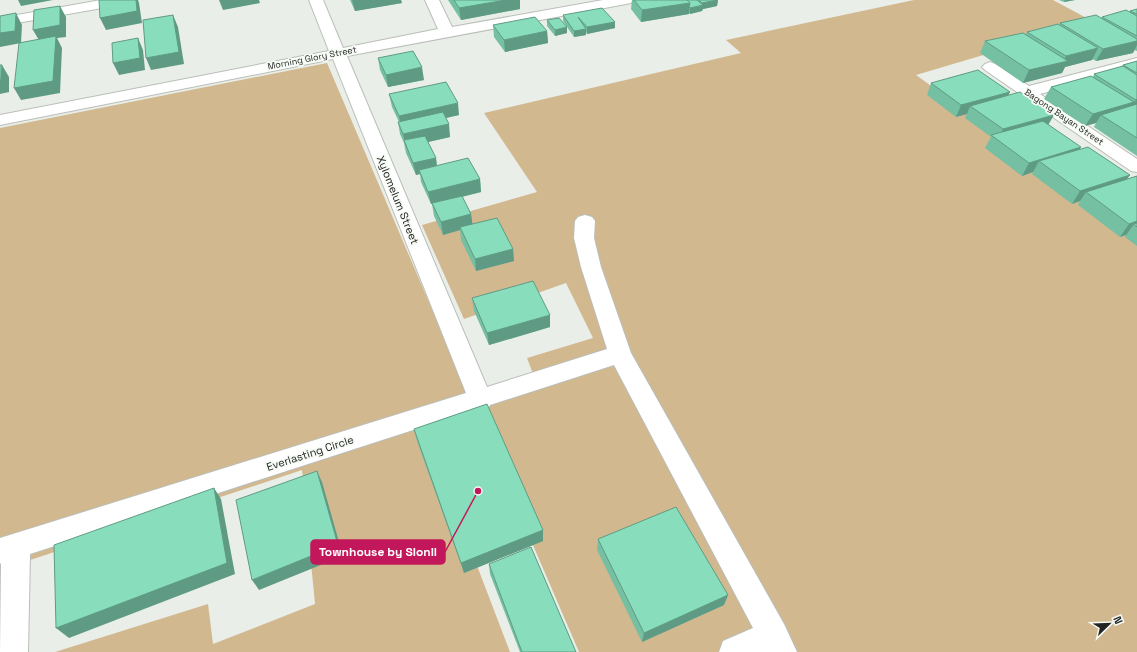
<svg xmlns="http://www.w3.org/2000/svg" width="1137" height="652" font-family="'Space Grotesk',sans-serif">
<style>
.green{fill:#d2b88f}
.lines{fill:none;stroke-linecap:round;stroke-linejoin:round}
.minor-casing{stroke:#babeb8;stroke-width:2}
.minor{fill:#fff;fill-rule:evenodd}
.wall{fill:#75bfa2}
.shaded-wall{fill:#5f9b84}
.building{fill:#88debc;stroke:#5f9b84}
.labels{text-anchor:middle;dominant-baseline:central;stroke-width:3.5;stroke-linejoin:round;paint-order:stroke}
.far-street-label{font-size:9px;fill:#232523;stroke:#f7fbf5}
.street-label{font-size:11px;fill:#232523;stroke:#f7fbf5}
.leader{fill:none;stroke:#c2185b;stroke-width:1.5}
.callout-dot{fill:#c2185b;stroke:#f7fbf5;stroke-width:1.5}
.callout{fill:#c2185b;stroke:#c2185b;stroke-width:1.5}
.callout-label{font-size:12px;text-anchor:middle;font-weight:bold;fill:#fff}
</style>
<rect width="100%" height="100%" fill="#e9eee8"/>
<path class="green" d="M914 0H1053L1094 22 916 75 1137 235V652H579L474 408 424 427 510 652H55L208 604 213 644 315 604 302 470 0 570V128L327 63 474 408 538 387 527 358 593 338 566 283 464 319 422 225 537 192 484 113 741 53 726 40Z"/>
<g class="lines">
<defs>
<g id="minor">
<path d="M101 0H132L130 3 125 4 0 26V18Z"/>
<path d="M309 0H323L343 48 438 29 425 0H439L452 27 603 0H633L631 3 626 4 347 56 487 387 607 349 581 267 574 238 575 221 578 217 585 215 592 217 595 221 594 238 601 267 631 353 784 624 797 652H719L723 641 753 628 614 365 490 405 489 407 481 410 478 409 30 554 28 652H0L1 563 0 564V538L466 393 333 59 0 125V115L329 51Z"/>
<path d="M1137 58V68L1040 94 1137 159V172L1131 171 985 70 982 67 985 64 990 62 995 64 1029 86Z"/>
</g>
</defs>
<use href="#minor" class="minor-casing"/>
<use href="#minor" class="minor"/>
</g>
<g class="wall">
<path d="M350 0H401L402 3 355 11Z"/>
<path d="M448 0H520V9L461 20Z"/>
<path d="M632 0H718L717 6 703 9 702 11 690 14 689 13V14L641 22 631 9Z"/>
<path d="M1059 0H1075L1064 2Z"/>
<path d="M1137 9V51L1134 50 1133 53 1096 61 1092 59V60L1065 67 1062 73 1023 83 980 53 985 41 1026 34 1027 32 1059 25 1060 23 1101 18 1102 17 1129 12 1130 11Z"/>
<path d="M563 15 615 22V28L587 34 586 32V35L574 37 563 21Z"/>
<path d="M547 20 567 33 555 36 547 26Z"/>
<path d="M493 25 547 31 548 43 505 52 494 37Z"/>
<path d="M378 58 424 80 388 87 380 70Z"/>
<path d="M1137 61V156L1094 127 1096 123 1085 126 1044 99 1051 87 1093 77 1094 74 1121 67 1123 65Z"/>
<path d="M931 83 1010 92 1008 95 1049 125 1080 149 1127 179 1137 176V246L1125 237 1126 235 1120 237 1078 205 1080 201 1072 204 1032 174 1033 172 1022 176 985 148 991 137 965 118 967 114 956 117 927 95Z"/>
<path d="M389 94 459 115 446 118 450 137 428 142 436 158 437 165 480 179 481 192 462 197 471 214 472 224 513 249 514 261 476 271 461 240 460 230 443 235 434 216 432 204H431L421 182 420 174 416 175 406 153 404 143 400 134 398 122H399L392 107Z"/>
<path d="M472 298 550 327 489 345 474 311Z"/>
<path d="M414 429 543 530V541L464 573 417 441Z"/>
<path d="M598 539 728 595 724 605 642 642 597 550Z"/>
<path d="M489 564 576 652H520L490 574Z"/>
</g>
<g class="shaded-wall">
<path d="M18 0H53L21 6Z"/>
<path d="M136 0H138L139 3 142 23 106 30 100 18Z"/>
<path d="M219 0H259L260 3 223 10Z"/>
<path d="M352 0H401L402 3 355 11Z"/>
<path d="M506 0H520V9L461 20 459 8Z"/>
<path d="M718 0 717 6 703 9 702 11 690 14V8L702 6V3Z"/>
<path d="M1065 0H1075L1064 2Z"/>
<path d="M690 3 689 14 641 22 642 10Z"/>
<path d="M60 6 66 17V37L57 38 62 48 60 93 21 100 14 88 40 42 33 30Z"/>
<path d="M16 13 22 25 21 43 0 47V33Z"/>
<path d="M173 15 178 27 184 64 151 70 146 58Z"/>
<path d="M615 22V28L587 34V27Z"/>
<path d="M567 27V33L555 36V30Z"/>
<path d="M586 29V35L574 37V31Z"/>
<path d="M547 31 548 43 505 52 504 40Z"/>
<path d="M138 38 143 50 145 70 119 75 113 63Z"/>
<path d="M1137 41V45L1133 53 1096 61 1103 49Z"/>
<path d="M1098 48 1092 60 1065 67 1062 73 1023 83 1029 70 1063 62 1066 56Z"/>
<path d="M2 65 9 77V92L0 94V80Z"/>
<path d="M422 67 424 80 388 87 386 75Z"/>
<path d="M1010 92 1004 104 970 106 967 114 956 117 961 105Z"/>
<path d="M1137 99V109L1101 115 1096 123 1085 126 1093 114 1134 102Z"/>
<path d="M458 103 459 115 401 128 399 116Z"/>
<path d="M1054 115 1047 127 998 140 1003 129Z"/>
<path d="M449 124 450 137 406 147 405 144 403 134Z"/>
<path d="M1081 147 1074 160 1039 161 1033 172 1022 176 1029 163Z"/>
<path d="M436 158 437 170H419L420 174 416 175 413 163Z"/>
<path d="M1130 175 1121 188 1086 192 1080 201 1072 204 1080 191Z"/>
<path d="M480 179 481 192 431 204 428 192Z"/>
<path d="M471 214 473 227H460V230L443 235 441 222Z"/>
<path d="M1137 221V227L1134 224 1126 235 1120 237 1129 224Z"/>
<path d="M513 249 514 261 476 271 475 259Z"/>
<path d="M550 315V327L489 345 487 333Z"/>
<path d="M317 471 322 482 343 556 259 590 252 580Z"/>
<path d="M214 488 221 499 235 574 69 638 56 628Z"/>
<path d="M543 530V541L464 573 461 563Z"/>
<path d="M728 595 724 605 642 642 644 633Z"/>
</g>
<g class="building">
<path d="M99 0H136L137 11 100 18Z"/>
<path d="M454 0H506L459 8Z"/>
<path d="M634 0H687L690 3 642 10Z"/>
<path d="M687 0H697L703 5 690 8 689 7 690 3Z"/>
<path d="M699 0H718L702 3Z"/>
<path d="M60 6V25L33 30 34 10Z"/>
<path d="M602 8 615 22 587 27 578 17 586 29 574 31 563 15Z"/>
<path d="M1137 9V14L1130 11Z"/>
<path d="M1126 10 1137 16V36L1102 17Z"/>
<path d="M16 13 15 31 0 33V16Z"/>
<path d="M173 15 179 52 146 58 143 20Z"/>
<path d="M1096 15 1137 39V41L1103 49 1060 23Z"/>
<path d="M535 17 547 31 504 40 493 25Z"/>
<path d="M559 18 567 27 555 30 547 20Z"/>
<path d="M1058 24 1098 48 1066 56 1027 32Z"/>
<path d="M1023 33 1068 61 1029 70 985 41Z"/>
<path d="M56 36 53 81 14 88 19 43Z"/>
<path d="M138 38 140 58 113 63 112 43Z"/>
<path d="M413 51 422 67 386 75 378 58Z"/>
<path d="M1137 61V73L1123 65Z"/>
<path d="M0 65H2L1 80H0Z"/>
<path d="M1123 66 1137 75V99L1136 100 1094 74Z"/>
<path d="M978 70 1010 92 961 105 931 83Z"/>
<path d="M1091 76 1134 102 1093 114 1051 87Z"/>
<path d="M446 82 458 103 399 116 389 94Z"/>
<path d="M1020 92 1054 115 1003 129 970 106Z"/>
<path d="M1137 104V138L1101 115Z"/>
<path d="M443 112 449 124 403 134 398 122Z"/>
<path d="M1043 121 1081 147 1029 163 991 135Z"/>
<path d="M425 136 436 158 413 163 404 140Z"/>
<path d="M1088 147 1130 175 1080 191 1039 161Z"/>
<path d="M468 158 480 179 428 192 419 170Z"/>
<path d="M1137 176V221L1129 224 1086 192Z"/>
<path d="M462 196 471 214 441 222 432 203Z"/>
<path d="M497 218 513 249 475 259 460 227Z"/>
<path d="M1137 223V227L1134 224Z"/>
<path d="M533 281 550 315 487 333 472 298Z"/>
<path d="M487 404 543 530 461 563 414 429Z"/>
<path d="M317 471 338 545 252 580 236 500Z"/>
<path d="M214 488 227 563 56 628 54 545Z"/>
<path d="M676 507 728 595 644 633 598 539Z"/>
<path d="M531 547 576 652H522L489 564Z"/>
</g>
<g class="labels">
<g class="far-street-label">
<text transform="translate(312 58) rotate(-11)">Morning Glory Street</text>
<text transform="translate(1064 117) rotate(34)">Bagong Bayan Street</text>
</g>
<g class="street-label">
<text transform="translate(398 200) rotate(68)">Xylomelum Street</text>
<text transform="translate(310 453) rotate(-18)">Everlasting Circle</text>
</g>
</g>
<path class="leader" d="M478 491L445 552"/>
<circle class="callout-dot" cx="478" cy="491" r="4"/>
<rect class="callout" x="311" y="540" width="134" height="24" rx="4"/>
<g class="callout-label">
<text x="378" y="556">Townhouse by Sionil</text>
</g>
<g transform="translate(1109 624) rotate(67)" stroke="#f7fbf5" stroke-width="3" paint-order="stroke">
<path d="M0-3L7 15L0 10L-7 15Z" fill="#232523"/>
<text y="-6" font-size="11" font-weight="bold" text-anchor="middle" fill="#232523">N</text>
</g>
</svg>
